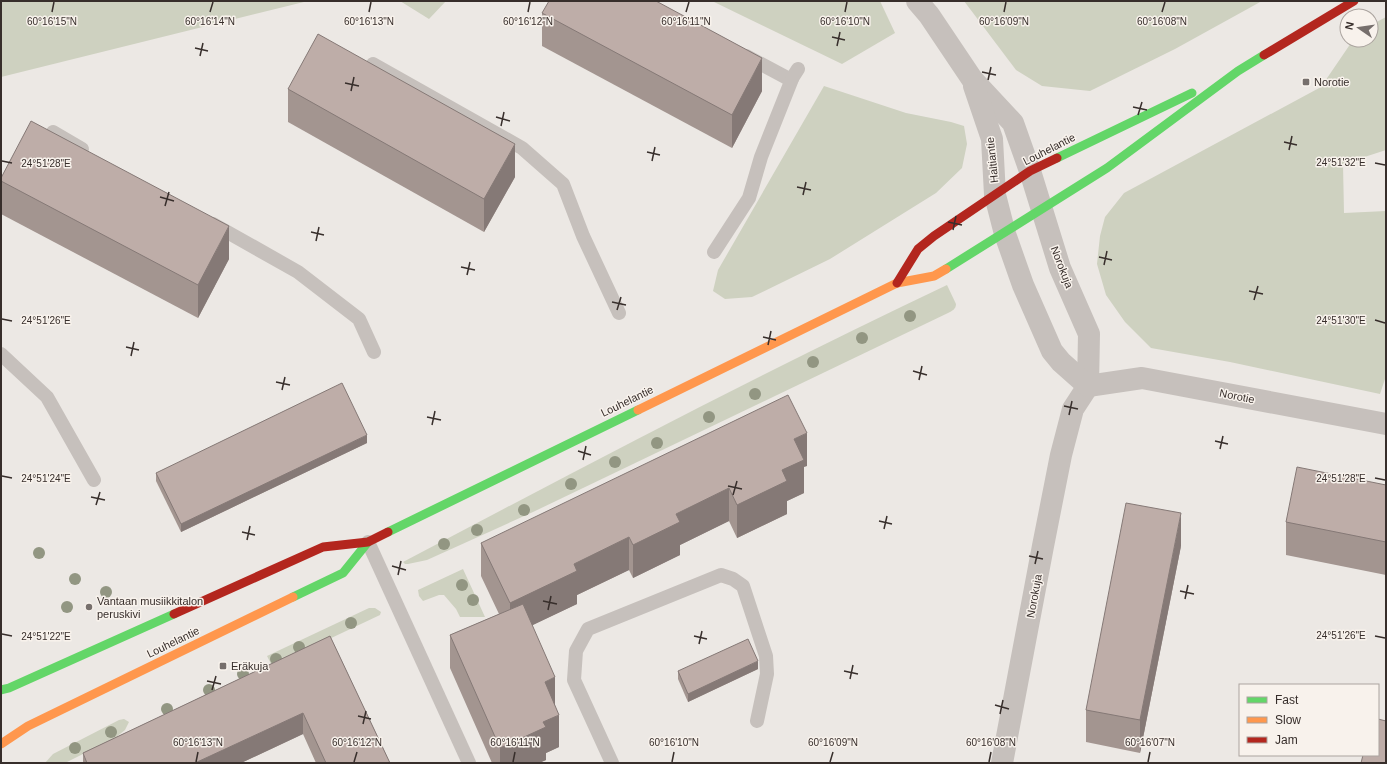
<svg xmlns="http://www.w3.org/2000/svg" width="1387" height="764" font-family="Arial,sans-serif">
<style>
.green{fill:#ced1c0}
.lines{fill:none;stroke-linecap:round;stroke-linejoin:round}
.lane{stroke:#c6c0bc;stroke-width:14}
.street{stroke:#c6c0bc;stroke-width:22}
.fast{stroke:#63d668;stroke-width:9}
.slow{stroke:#ff974d;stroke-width:9}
.jam{stroke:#b3261e;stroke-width:9}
.tree{fill:#929682}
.wall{fill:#a39590}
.shaded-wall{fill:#857976}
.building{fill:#beada8;stroke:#857976}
.ticks{fill:none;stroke:#372e2b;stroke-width:1.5}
.poi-dot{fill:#766f6c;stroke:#f8f2ec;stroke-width:1.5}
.labels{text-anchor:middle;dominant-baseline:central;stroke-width:3;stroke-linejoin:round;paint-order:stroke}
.poi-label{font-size:11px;fill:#372e2b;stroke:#f8f2ec;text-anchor:start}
.street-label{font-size:11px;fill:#372e2b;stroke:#f8f2ec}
.ticks-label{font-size:10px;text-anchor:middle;fill:#372e2b;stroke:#f8f2ec;stroke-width:3;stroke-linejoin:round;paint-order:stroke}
</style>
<rect width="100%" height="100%" fill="#ece8e4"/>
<g class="green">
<path d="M1 1H308L1 77Z"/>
<path d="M400 1H446L429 19Z"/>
<path d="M712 1H880L895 33 842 64Z"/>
<path d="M964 1H1262L1175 49 1090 91 1042 86 1016 70Z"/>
<path d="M1386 17V150L1343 164 1344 213 1386 211V376L1380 394 1230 362 1151 348 1125 322 1106 295 1097 264 1100 236 1105 217 1124 193 1321 87 1353 40H1371V25Z"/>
<path d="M824 86 906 113 951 122 964 126 967 144 962 168 936 193 830 259 752 297 725 299 713 291 718 270Z"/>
<path d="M947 285 956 304C956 309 952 311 948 313L533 512 427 560 408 564H405L403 562C583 467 763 372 947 285Z"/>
<path d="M463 569 485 617H460L456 609 444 595H439L423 601 419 596 418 590Z"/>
<path d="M369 608H375L381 612 380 615 272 666 267 656Z"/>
<path d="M124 719 129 722 125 730 115 738 65 763H45L53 754 119 720Z"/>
</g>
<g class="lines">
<g class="lane">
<path d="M746 56 791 80 798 69"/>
<path d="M373 64 522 148 563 184 583 236 619 313"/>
<path d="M53 132 82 149"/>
<path d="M213 224 298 272 359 319 374 352"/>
<path d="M714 252 749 198 761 157 792 79"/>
<path d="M1 354 47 397 94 480"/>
<path d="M368 542 469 763"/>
<path d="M612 763 574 680 576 651 588 629 721 575 733 579 743 586 766 656 767 674 757 721"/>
</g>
<g class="street">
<path d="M917 1 929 15 972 79 1013 123 1030 171 1060 268 1089 334 1088 386 1073 409 1061 455 1043 546 1002 763"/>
<path d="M974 86 992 139 995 195 1005 234 1023 285 1052 351 1061 362 1088 386"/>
<path d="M1088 386 1142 378 1386 424"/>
</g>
<g class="fast">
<path d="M1057 158 1192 93"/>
<path d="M946 269 1107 168 1238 71 1264 55"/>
<path d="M388 532 638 410"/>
<path d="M293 597 343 573 368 542"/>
<path d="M1 690 9 688 174 614"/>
</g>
<g class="slow">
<path d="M638 410 897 283 934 276 946 269"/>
<path d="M1 744 28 726 293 597"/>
</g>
<g class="jam">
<path d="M1264 55 1354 1"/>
<path d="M897 283 918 249 934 236 1030 171 1057 158"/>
<path d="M174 614 323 547 368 542 388 532"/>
</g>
</g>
<g class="tree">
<circle cx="910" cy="316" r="6"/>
<circle cx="862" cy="338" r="6"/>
<circle cx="813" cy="362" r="6"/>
<circle cx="755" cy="394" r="6"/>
<circle cx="709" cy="417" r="6"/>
<circle cx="657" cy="443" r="6"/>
<circle cx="615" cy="462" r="6"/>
<circle cx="571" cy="484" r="6"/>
<circle cx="524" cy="510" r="6"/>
<circle cx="477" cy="530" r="6"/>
<circle cx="444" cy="544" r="6"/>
<circle cx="39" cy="553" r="6"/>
<circle cx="75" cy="579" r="6"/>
<circle cx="462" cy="585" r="6"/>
<circle cx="106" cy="592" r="6"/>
<circle cx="473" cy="600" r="6"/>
<circle cx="67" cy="607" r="6"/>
<circle cx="351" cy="623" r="6"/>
<circle cx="299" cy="647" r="6"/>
<circle cx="276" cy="659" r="6"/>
<circle cx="243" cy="674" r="6"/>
<circle cx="209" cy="690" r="6"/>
<circle cx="167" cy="709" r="6"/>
<circle cx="111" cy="732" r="6"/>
<circle cx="75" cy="748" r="6"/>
</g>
<g class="wall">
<path d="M542 13 762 91 732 148 542 46Z"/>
<path d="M288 89 515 177 484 232 288 122Z"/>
<path d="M1 178 229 259 198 318 1 214Z"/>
<path d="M367 443 181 532 156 481V473Z"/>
<path d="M807 466 804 467V493L787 501V514L737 538 729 521 680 545V555L633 578 629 570 577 595V604L532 625 555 706 559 747 546 753V760L539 763H492L450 668V635L499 614 481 576V543Z"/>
<path d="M1386 485V575L1286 555V522Z"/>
<path d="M1181 546 1140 753 1086 742V710Z"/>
<path d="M330 636 390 763H316L303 734 241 763H83V753Z"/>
<path d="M758 669 688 702 678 679V671Z"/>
</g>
<g class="shaded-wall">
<path d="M762 58V91L732 148V115Z"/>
<path d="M515 144V177L484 232V199Z"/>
<path d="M229 226V259L198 318V285Z"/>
<path d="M807 433V466L804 467V493L787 501V514L737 538V505L782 470 794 439Z"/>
<path d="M367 435V443L181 532V524Z"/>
<path d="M729 488V521L680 545V555L633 578V545L676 514Z"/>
<path d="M1181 513V546L1140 753V720Z"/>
<path d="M629 537V570L577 595V604L510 636V603L574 564Z"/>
<path d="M758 661V669L688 702V694Z"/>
<path d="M555 677V710L545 682Z"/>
<path d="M303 713V734L241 763H195Z"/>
<path d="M559 715V747L546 753V760L539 763H500V748L543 722Z"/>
</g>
<g class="building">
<path d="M549 1H656L762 58 732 115 542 13Z"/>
<path d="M318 34 515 144 484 199 288 89Z"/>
<path d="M31 121 229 226 198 285 1 181V178Z"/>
<path d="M342 383 367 435 181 524 156 473Z"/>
<path d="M788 395 807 433 794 439 804 460 782 470 787 481 737 505 729 488 676 514 680 522 633 545 629 537 574 564 577 571 510 603 481 543Z"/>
<path d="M1297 467 1386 485V542L1286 522Z"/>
<path d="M1126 503 1181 513 1140 720 1086 710Z"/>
<path d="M523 604 555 677 545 682 559 715 543 722 546 727 500 748 450 635Z"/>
<path d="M330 636 390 763H326L303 713 195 763H87L83 753Z"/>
<path d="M748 639 758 661 688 694 678 671Z"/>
<path d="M1378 719 1386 721V763H1361L1363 755H1378Z"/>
</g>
<path class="ticks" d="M52 12 54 2M210 12 213 2M369 12 371 2M528 12 530 2M686 12 689 2M845 12 847 2M1004 12 1006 2M1162 12 1165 2M832 37 845 40M837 46 840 32M195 48 208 51M200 56 203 43M982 72 996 75M988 80 991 67M345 83 359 86M351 91 354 77M1133 107 1147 110M1138 115 1142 102M496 117 510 121M501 126 504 112M1284 142 1297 145M1289 150 1292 136M647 152 660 155M2 161 12 163M652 161 655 147M1375 163 1385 165M797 187 811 190M803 195 806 182M160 197 174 201M165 206 169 192M948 222 962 225M953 230 956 216M311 232 324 235M316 241 319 227M1099 257 1112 260M1104 265 1107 251M461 267 475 270M467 275 470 262M1249 291 1263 294M1254 300 1258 286M612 302 626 305M617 310 621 297M2 319 12 321M1375 320 1385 323M763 337 776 340M768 345 771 331M126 347 139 350M131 356 134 342M913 371 927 375M919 380 922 366M276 382 290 385M282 390 285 377M1064 406 1078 409M1069 415 1072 401M427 417 441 420M432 425 435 411M1215 441 1228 444M1220 449 1223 436M578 451 591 455M583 460 586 446M2 476 12 478M1375 478 1385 480M728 486 742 489M733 495 737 481M91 497 105 500M96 505 100 492M879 521 892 524M884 529 887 516M242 532 255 535M247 540 250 526M1029 556 1043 559M1035 564 1038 551M392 566 406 570M398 575 401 561M1180 591 1194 594M1185 599 1188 585M543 601 557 604M548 610 551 596M2 634 12 636M694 636 707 639M1375 636 1385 638M699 644 702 631M844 671 858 674M850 679 853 665M207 681 221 684M212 690 216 676M995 705 1009 709M1000 714 1003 700M358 716 371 719M363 724 366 711M196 762 198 752M354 762 357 752M513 762 515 752M672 762 674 752M830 762 833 752M989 762 991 752M1148 762 1150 752"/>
<g class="poi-dot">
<rect x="1302" y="78" width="8" height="8" rx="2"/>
<circle cx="89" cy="607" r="4"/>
<rect x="219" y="662" width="8" height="8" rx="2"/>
</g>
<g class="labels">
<g class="poi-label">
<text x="1314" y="82">Norotie</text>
<text x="97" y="601">Vantaan musiikkitalon<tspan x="97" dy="13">peruskivi</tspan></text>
<text x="231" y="666">Eräkuja</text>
</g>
<g class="street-label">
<text transform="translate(1049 149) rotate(-27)">Louhelantie</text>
<text transform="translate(992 160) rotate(-96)">Haltiantie</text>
<text transform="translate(1062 267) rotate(69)">Norokuja</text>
<text transform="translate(1237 396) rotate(11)">Norotie</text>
<text transform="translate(627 401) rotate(-26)">Louhelantie</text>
<text transform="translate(1034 596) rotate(-80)">Norokuja</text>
<text transform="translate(173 642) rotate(-26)">Louhelantie</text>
</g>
</g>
<g class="ticks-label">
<text x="52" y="25">60°16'15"N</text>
<text x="369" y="25">60°16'13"N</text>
<text x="528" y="25">60°16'12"N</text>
<text x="686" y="25">60°16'11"N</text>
<text x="845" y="25">60°16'10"N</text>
<text x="1004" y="25">60°16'09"N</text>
<text x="1162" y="25">60°16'08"N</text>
<text x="210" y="25">60°16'14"N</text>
<text x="1341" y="166">24°51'32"E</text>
<text x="46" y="167">24°51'28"E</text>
<text x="1341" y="324">24°51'30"E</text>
<text x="46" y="324">24°51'26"E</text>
<text x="1341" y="482">24°51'28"E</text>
<text x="46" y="482">24°51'24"E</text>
<text x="1341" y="639">24°51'26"E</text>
<text x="46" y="640">24°51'22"E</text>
<text x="198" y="746">60°16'13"N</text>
<text x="357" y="746">60°16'12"N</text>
<text x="515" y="746">60°16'11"N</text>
<text x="674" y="746">60°16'10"N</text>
<text x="833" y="746">60°16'09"N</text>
<text x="991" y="746">60°16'08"N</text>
<text x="1150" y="746">60°16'07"N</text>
</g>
<rect width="1387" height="764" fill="none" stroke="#372e2b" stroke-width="4"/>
<rect x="1239" y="684" width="140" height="72" fill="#f8f2ec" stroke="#aba49f"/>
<rect x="1247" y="697" width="20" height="6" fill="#63d668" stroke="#aba49f"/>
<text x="1275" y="704" font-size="12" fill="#372e2b">Fast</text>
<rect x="1247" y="717" width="20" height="6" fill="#ff974d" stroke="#aba49f"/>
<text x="1275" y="724" font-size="12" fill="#372e2b">Slow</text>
<rect x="1247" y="737" width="20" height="6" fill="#b3261e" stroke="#aba49f"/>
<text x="1275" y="744" font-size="12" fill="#372e2b">Jam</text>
<g transform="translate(1359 28) rotate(283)"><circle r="19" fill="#f8f2ec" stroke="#aba49f"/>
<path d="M0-3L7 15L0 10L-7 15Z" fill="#766f6c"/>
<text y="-6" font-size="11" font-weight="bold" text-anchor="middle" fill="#372e2b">N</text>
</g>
</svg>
